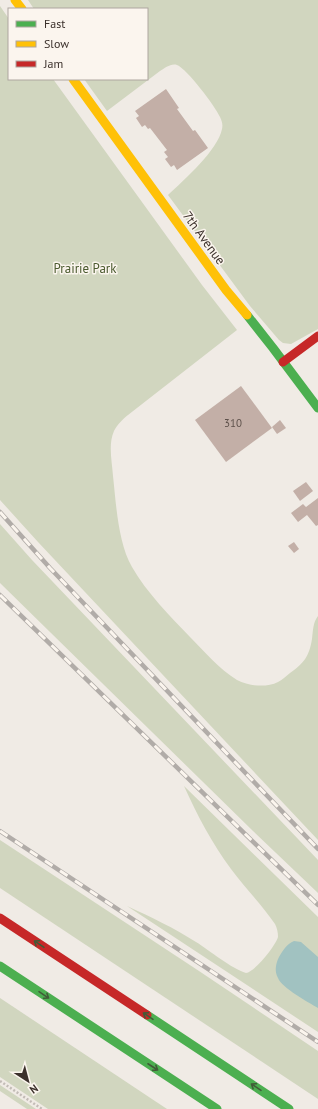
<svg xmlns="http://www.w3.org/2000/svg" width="318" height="1109" font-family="'PT Sans',sans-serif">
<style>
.green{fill:#d1d6bf}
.water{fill:#a1c2c1}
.building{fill:#c3afa7}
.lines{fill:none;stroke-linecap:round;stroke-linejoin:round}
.path{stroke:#c2bbb6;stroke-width:2.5;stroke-dasharray:2 2;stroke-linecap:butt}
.fast{stroke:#4caf50;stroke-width:9}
.slow{stroke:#ffc107;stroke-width:9}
.jam{stroke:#c62828;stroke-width:9}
.rail-casing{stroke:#b1aca8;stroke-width:4.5}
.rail{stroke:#fbf5ee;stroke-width:3;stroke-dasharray:9;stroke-linecap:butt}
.oneway{stroke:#415c38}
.labels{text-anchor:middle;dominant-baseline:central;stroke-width:3;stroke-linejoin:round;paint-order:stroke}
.number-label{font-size:11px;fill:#5d504a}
.street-label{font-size:13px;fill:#3b302b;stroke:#fbf5ee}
.park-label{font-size:13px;fill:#4a5a2e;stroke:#fbf5ee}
</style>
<rect width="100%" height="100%" fill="#f0ebe5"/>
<g class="green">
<path d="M28 0H318V329L291 344 283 343 279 340 250 306 168 195C184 180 218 150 222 129 223 125 222 121 220 117 215 106 187 69 177 65 171 63 165 68 160 71L107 111 84 79H147V9H34Z"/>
<path d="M0 6 9 19V79H53L202 285 237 330 128 415C123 419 117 425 114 431 108 444 112 462 113 476 116 503 118 543 132 567 146 592 171 617 190 637 205 652 219 669 237 680 249 686 266 688 278 682 282 680 286 676 290 673 304 663 309 657 312 639 313 631 313 622 318 616V840L38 542 0 500Z"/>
<path d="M0 524 32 560 318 860V893L253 831 0 583Z"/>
<path d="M184 786 318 917V1032L127 906C151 917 174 928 196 942 209 950 232 969 246 973 255 972 276 945 278 937 278 932 277 928 275 924 262 905 245 888 231 869 212 843 197 815 184 786Z"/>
<path d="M0 840 199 971 318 1051V1099L0 888Z"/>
<path d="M0 998 167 1109H48L0 1077Z"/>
<path d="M0 1085 36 1109H27L0 1091Z"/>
</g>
<path class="water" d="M294 941 301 942 318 957V1008C308 1002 282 988 278 978 274 971 276 963 279 957 283 950 287 944 294 941Z"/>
<g class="building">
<path d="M166 89 179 108 177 109 193 131 195 130 208 148 177 170 174 165 171 167 165 159 168 157 164 152 167 150 150 128 148 129 145 125 142 127 136 118 139 116 135 111Z"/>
<path d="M241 386 272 428 226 462 195 420Z"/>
<path d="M280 420 286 428 277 434 272 427Z"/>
<path d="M306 482 313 491 300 501 293 491Z"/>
<path d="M318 498V525L316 526 307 515 298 522 291 513 303 504 306 507Z"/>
<path d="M294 542 299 549 294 553 288 546Z"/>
</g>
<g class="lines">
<path class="path" d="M0 1081 42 1109"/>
<g class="fast">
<path d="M247 315 273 348 318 408"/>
<path d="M0 966 217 1109"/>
<path d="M147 1015 289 1109"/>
</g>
<g class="slow">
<path d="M15 0 22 9"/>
<path d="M73 79 226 290 247 315"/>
</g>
<g class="jam">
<path d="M283 362 318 336"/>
<path d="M0 918 147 1015"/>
</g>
<defs>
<g id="rail">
<path d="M0 512 50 568 318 849"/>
<path d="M0 595 318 905"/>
<path d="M0 831 318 1042"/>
</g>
</defs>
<use href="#rail" class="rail-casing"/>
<use href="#rail" class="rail"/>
</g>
<defs><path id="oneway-shaft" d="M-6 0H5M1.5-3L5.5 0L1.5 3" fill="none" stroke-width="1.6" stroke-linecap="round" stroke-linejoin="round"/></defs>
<g class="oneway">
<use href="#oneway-shaft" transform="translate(39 944) rotate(-146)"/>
<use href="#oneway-shaft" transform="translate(44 995) rotate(34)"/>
<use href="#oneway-shaft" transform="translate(148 1016) rotate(-146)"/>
<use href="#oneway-shaft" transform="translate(153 1067) rotate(33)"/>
<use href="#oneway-shaft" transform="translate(256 1087) rotate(-146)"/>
</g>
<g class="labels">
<g class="number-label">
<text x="233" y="423">310</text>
</g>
<g class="street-label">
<text transform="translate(204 238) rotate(54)">7th Avenue</text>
</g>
<g class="park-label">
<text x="85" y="268">Prairie Park</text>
</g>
</g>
<rect x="8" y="8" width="140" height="72" fill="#fbf5ee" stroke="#aea6a0"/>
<rect x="16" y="21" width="20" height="6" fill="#4caf50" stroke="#aea6a0"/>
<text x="44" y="28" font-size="12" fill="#3b302b">Fast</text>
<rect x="16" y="41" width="20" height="6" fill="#ffc107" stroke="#aea6a0"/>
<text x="44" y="48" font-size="12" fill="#3b302b">Slow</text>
<rect x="16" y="61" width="20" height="6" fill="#c62828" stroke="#aea6a0"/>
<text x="44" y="68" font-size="12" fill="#3b302b">Jam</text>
<g transform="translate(28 1081) rotate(144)" stroke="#fbf5ee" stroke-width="3" paint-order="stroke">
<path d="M0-3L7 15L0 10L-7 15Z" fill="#3b302b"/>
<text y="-6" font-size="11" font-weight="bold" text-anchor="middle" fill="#3b302b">N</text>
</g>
</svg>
